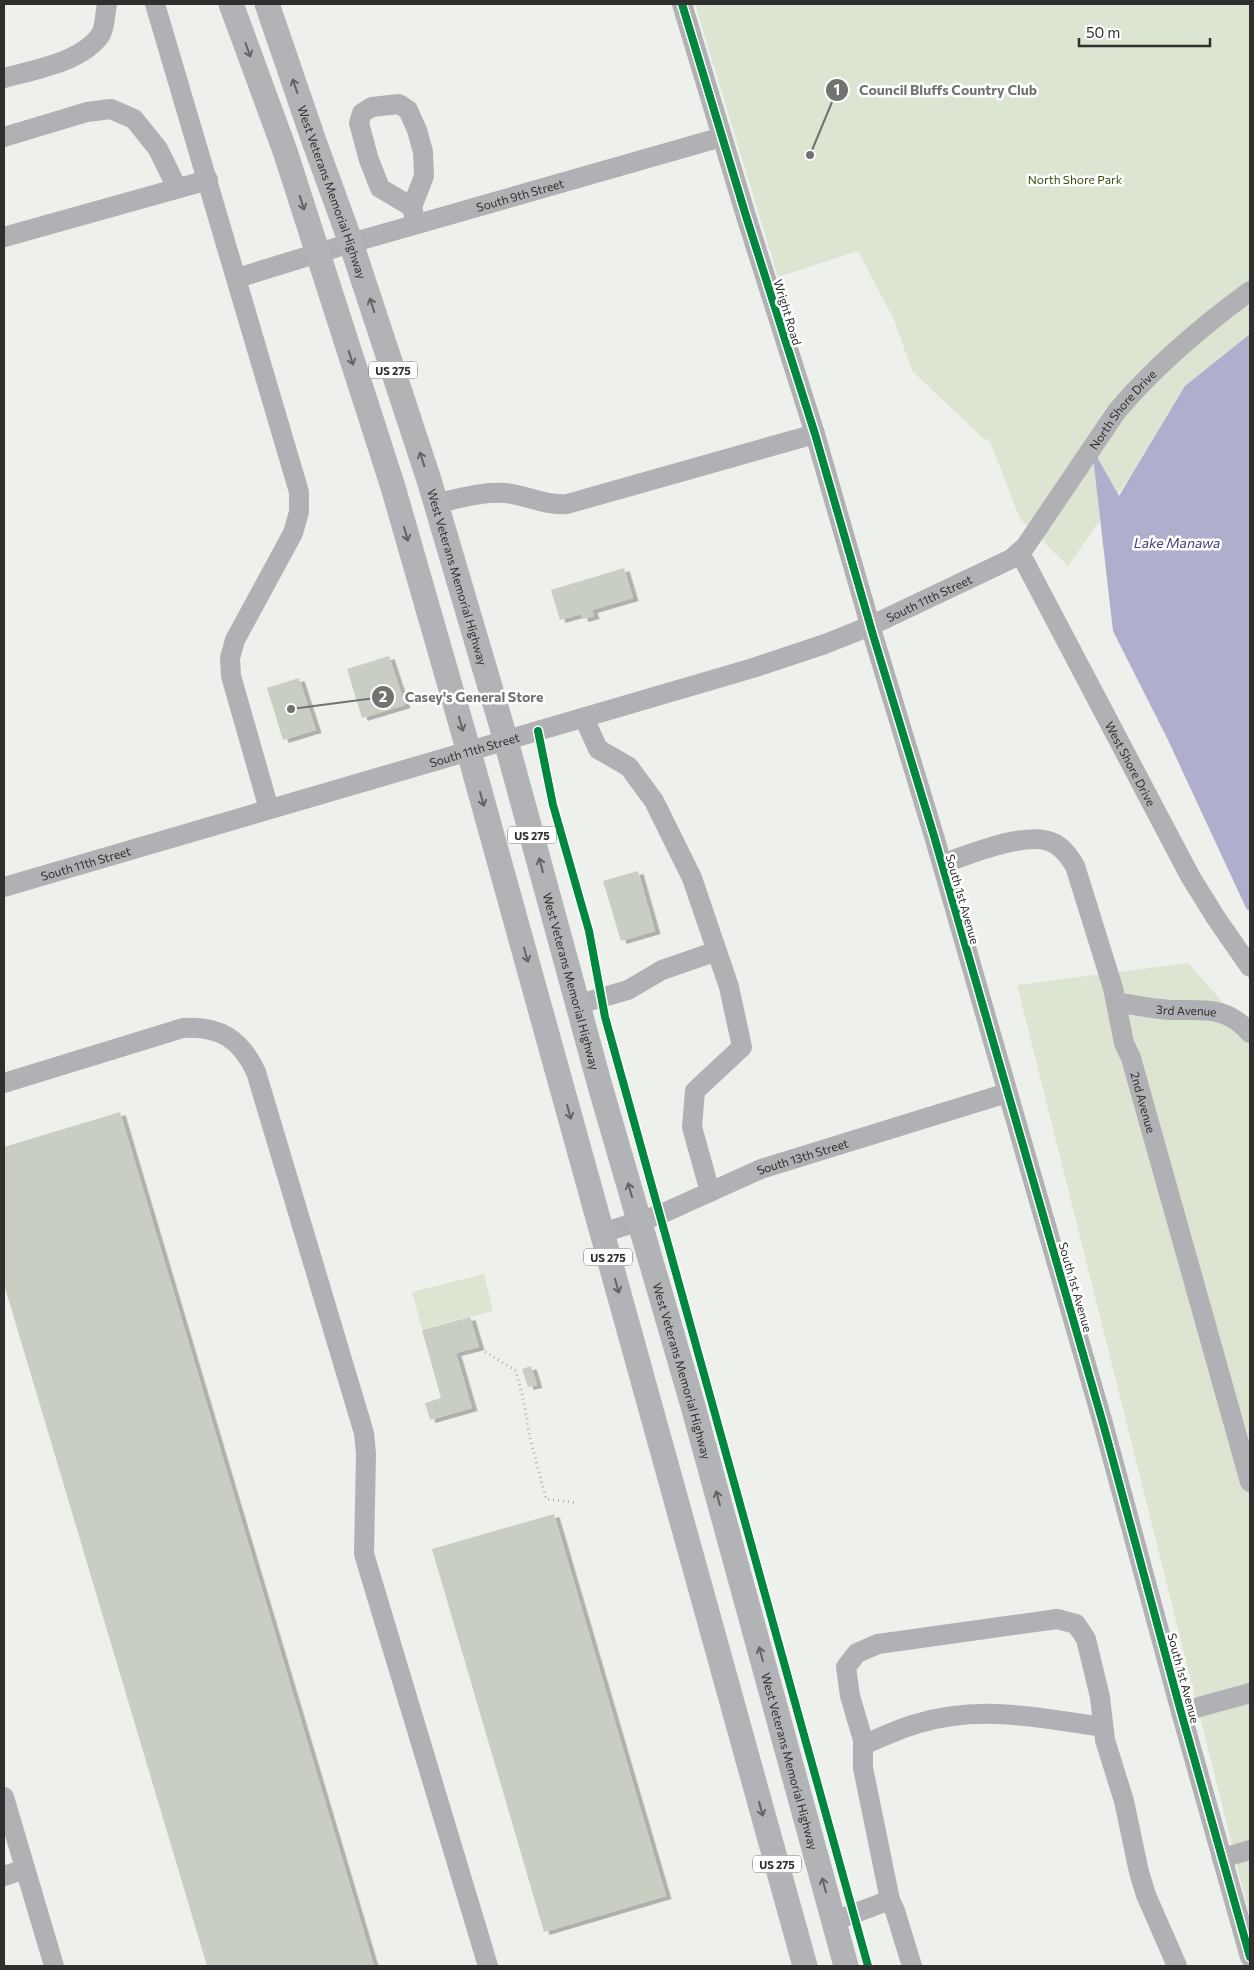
<svg xmlns="http://www.w3.org/2000/svg" width="1254" height="1970" font-family="Commissioner,sans-serif">
<style>
.green{fill:#dce5d2}
.water{fill:#afaecc}
.building{fill:#c9cec3;filter:url(#shadow)}
.lines{fill:none;stroke-linecap:round;stroke-linejoin:round}
.path{stroke:#b2b2b3;stroke-width:3;stroke-dasharray:1 4;stroke-linecap:butt}
.minor{stroke:#b1b1b5;stroke-width:20}
.major{stroke:#b2b3b7;stroke-width:25}
.cycleway-casing{stroke:#fff;stroke-width:11}
.cycleway{stroke:#00873e;stroke-width:8}
.oneway{stroke:#636464}
.labels{text-anchor:middle;dominant-baseline:central;stroke-width:5;stroke-linejoin:round;paint-order:stroke}
.shield{fill:#fff;stroke:#6d6e6c;stroke-width:1}
.shield-label{font-size:11px;font-weight:bold;fill:#2f302d}
.park-label{font-size:12px;fill:#354d06;stroke:#fff}
.street-label{font-size:12px;fill:#2f302d;stroke:#fff}
.water-label{font-size:14px;font-style:italic;fill:#49417c;stroke:#fff}
.leader{fill:none;stroke:#727370;stroke-width:2}
.callout-dot{fill:#727370;stroke:#fff;stroke-width:2}
.mark-label{font-size:15px;text-anchor:middle;font-weight:bold;fill:#fff}
.callout-label{font-size:14px;text-anchor:middle;font-weight:bold;fill:#727370;stroke:#fff;stroke-width:5;stroke-linejoin:round;paint-order:stroke}
</style>
<defs>
<filter id="shadow"><feDropShadow dx="5.5" dy="3" stdDeviation="0" flood-color="#0004"/></filter>
</defs>
<rect width="100%" height="100%" fill="#eef0eb"/>
<g class="green">
<path d="M695 4H1250V335L1128 480 1068 566 1020 519 990 441 984 439 912 371 895 322 858 251 778 277Z"/>
<path d="M1188 963 1250 1033V1917L1017 985Z"/>
<path d="M484 1274 493 1311 422 1329 412 1292Z"/>
</g>
<path class="water" d="M1250 334V910H1247L1168 740 1113 631 1092 448 1119 496 1185 386Z"/>
<g class="building">
<path d="M624 568 633 598 592 610 594 616 583 619 581 614 560 620 551 590Z"/>
<path d="M389 656 405 705 362 718 347 669Z"/>
<path d="M299 678 316 730 283 740 267 688Z"/>
<path d="M638 871 655 931 621 941 603 881Z"/>
<path d="M120 1112 374 1966H207L4 1284V1147Z"/>
<path d="M470 1317 479 1347 456 1353 472 1408 430 1420 425 1403 441 1398 422 1330Z"/>
<path d="M531 1366 537 1385 528 1387 522 1369Z"/>
<path d="M554 1514 666 1896 544 1932 432 1549Z"/>
</g>
<g class="lines">
<path class="path" d="M457 1356 481 1349 516 1371 524 1402 529 1434 546 1499 578 1503"/>
<g class="minor">
<path d="M155 4 299 492V512L293 533 235 640 230 658 231 676 269 809"/>
<path d="M682 4 746 216 815 434 873 635 934 836 1104 1427 1181 1712 1250 1957"/>
<path d="M4 78C33 70 83 62 101 34 105 27 105 13 107 4"/>
<path d="M4 137 87 112 111 109 134 119 158 149 177 188"/>
<path d="M412 207 380 188 369 160 359 123 362 113 372 107 399 104 408 110 417 130 423 152 424 176 412 207 416 224"/>
<path d="M4 237 208 180"/>
<path id="s1" d="M237 278 351 243 722 137"/>
<path d="M436 503C459 499 482 491 505 493 526 495 545 506 567 504L815 434"/>
<path id="s2" d="M1020 553 1190 876 1216 918 1250 967"/>
<path d="M584 718 598 749 629 767 654 801 692 878 729 987 742 1047 695 1091 692 1127 710 1192"/>
<path id="s3" d="M942 864C968 855 1025 831 1051 842 1062 846 1069 856 1075 866L1113 988 1124 1043 1131 1058 1250 1482"/>
<path id="s4" d="M4 887 753 668 825 644 870 626 1011 559 1025 547 1117 411C1156 365 1202 326 1250 291"/>
<path id="s5" d="M1116 1002C1134 1005 1153 1009 1171 1010 1203 1011 1226 1005 1250 1033"/>
<path d="M579 1004 628 990 662 970 717 951"/>
<path d="M4 1083 183 1028C220 1025 241 1040 256 1072L364 1433 366 1454 364 1554 488 1966"/>
<path id="s6" d="M602 1233 659 1215 761 1169 1007 1093"/>
<path d="M1181 1712 1250 1693"/>
<path d="M863 1745C880 1738 898 1729 916 1724 980 1704 1040 1718 1103 1727"/>
<path d="M4 1797 54 1966"/>
<path d="M1222 1858 1250 1850"/>
<path d="M4 1876 25 1869"/>
<path d="M834 1921 890 1900"/>
<path d="M912 1966 895 1911 890 1900 863 1768V1740L850 1696 846 1667 857 1653 878 1644 1057 1619 1076 1624 1086 1639 1100 1697 1105 1740 1124 1801 1139 1872 1146 1895 1177 1966"/>
</g>
<g class="major">
<path d="M231 4 285 151 393 487 469 752 805 1966"/>
<path id="s7" d="M267 4 314 141 351 243 429 480 506 741 600 1086 693 1406 846 1966"/>
</g>
<defs>
<g id="cycleway">
<path d="M682 4 746 216 815 434 873 635 934 836 1104 1427 1181 1712 1250 1957"/>
<path d="M538 731 553 805 589 931 605 1017 868 1966"/>
</g>
</defs>
<use href="#cycleway" class="cycleway-casing"/>
<use href="#cycleway" class="cycleway"/>
</g>
<defs><path id="oneway-shaft" d="M-6 0H5M1.5-3L5.5 0L1.5 3" fill="none" stroke-width="1.6" stroke-linecap="round" stroke-linejoin="round" transform="scale(1.25)"/></defs>
<g class="oneway">
<use href="#oneway-shaft" transform="translate(248 50) rotate(70)"/>
<use href="#oneway-shaft" transform="translate(295 86) rotate(-109)"/>
<use href="#oneway-shaft" transform="translate(302 203) rotate(72)"/>
<use href="#oneway-shaft" transform="translate(372 305) rotate(-108)"/>
<use href="#oneway-shaft" transform="translate(351 358) rotate(72)"/>
<use href="#oneway-shaft" transform="translate(422 459) rotate(-108)"/>
<use href="#oneway-shaft" transform="translate(406 534) rotate(74)"/>
<use href="#oneway-shaft" transform="translate(461 724) rotate(74)"/>
<use href="#oneway-shaft" transform="translate(482 799) rotate(74)"/>
<use href="#oneway-shaft" transform="translate(541 865) rotate(-105)"/>
<use href="#oneway-shaft" transform="translate(526 955) rotate(74)"/>
<use href="#oneway-shaft" transform="translate(569 1112) rotate(75)"/>
<use href="#oneway-shaft" transform="translate(630 1190) rotate(-106)"/>
<use href="#oneway-shaft" transform="translate(617 1286) rotate(74)"/>
<use href="#oneway-shaft" transform="translate(718 1498) rotate(-105)"/>
<use href="#oneway-shaft" transform="translate(761 1654) rotate(-105)"/>
<use href="#oneway-shaft" transform="translate(761 1809) rotate(75)"/>
<use href="#oneway-shaft" transform="translate(824 1885) rotate(-105)"/>
</g>
<g class="labels">
<g class="shield">
<rect x="369" y="361.5" width="48" height="17" rx="4"/>
<rect x="508" y="826.5" width="48" height="17" rx="4"/>
<rect x="584" y="1248.5" width="48" height="17" rx="4"/>
<rect x="753" y="1855.5" width="48" height="17" rx="4"/>
</g>
<g class="shield-label">
<text x="393" y="370">US 275</text>
<text x="532" y="835">US 275</text>
<text x="608" y="1257">US 275</text>
<text x="777" y="1864">US 275</text>
</g>
<g class="park-label">
<text x="1075" y="179">North Shore Park</text>
</g>
<g class="street-label">
<text stroke="none"><textPath href="#s7" startOffset="199">West Veterans Memorial Highway</textPath></text>
<text stroke="none"><textPath href="#s1" startOffset="295">South 9th Street</textPath></text>
<text transform="translate(788 312) rotate(73)">Wright Road</text>
<text stroke="none"><textPath href="#s4" startOffset="1248">North Shore Drive</textPath></text>
<text stroke="none"><textPath href="#s7" startOffset="604">West Veterans Memorial Highway</textPath></text>
<text stroke="none"><textPath href="#s4" startOffset="970">South 11th Street</textPath></text>
<text stroke="none"><textPath href="#s4" startOffset="490">South 11th Street</textPath></text>
<text stroke="none"><textPath href="#s2" startOffset="238">West Shore Drive</textPath></text>
<text stroke="none"><textPath href="#s4" startOffset="85">South 11th Street</textPath></text>
<text transform="translate(963 899) rotate(74)">South 1st Avenue</text>
<text stroke="none"><textPath href="#s7" startOffset="1024">West Veterans Memorial Highway</textPath></text>
<text stroke="none"><textPath href="#s5" startOffset="71">3rd Avenue</textPath></text>
<text stroke="none"><textPath href="#s3" startOffset="394">2nd Avenue</textPath></text>
<text stroke="none"><textPath href="#s6" startOffset="215">South 13th Street</textPath></text>
<text transform="translate(1076 1287) rotate(74)">South 1st Avenue</text>
<text stroke="none"><textPath href="#s7" startOffset="1429">West Veterans Memorial Highway</textPath></text>
<text transform="translate(1184 1678) rotate(75)">South 1st Avenue</text>
<text stroke="none"><textPath href="#s7" startOffset="1834">West Veterans Memorial Highway</textPath></text>
</g>
<g class="water-label">
<text x="1177" y="542">Lake Manawa</text>
</g>
</g>
<path class="leader" d="M810 155L837 90M291 709L383 697"/>
<g class="callout-dot">
<circle cx="810" cy="155" r="5"/>
<circle cx="291" cy="709" r="5"/>
<circle cx="837" cy="90" r="12"/>
<circle cx="383" cy="697" r="12"/>
</g>
<g class="mark-label">
<text x="837" y="95">1</text>
<text x="383" y="702">2</text>
</g>
<g class="callout-label">
<text x="948" y="95">Council Bluffs Country Club</text>
<text x="474" y="702">Casey's General Store</text>
</g>
<rect width="1254" height="1970" fill="none" stroke="#2f302d" stroke-width="10"/>
<path d="M1079 38v8h131v-8" fill="none" stroke="#2f302d" stroke-width="2.5"/>
<text x="1086" y="38" font-size="15" fill="#2f302d" stroke="#ffffff" stroke-width="4" paint-order="stroke">50 m</text>
</svg>
